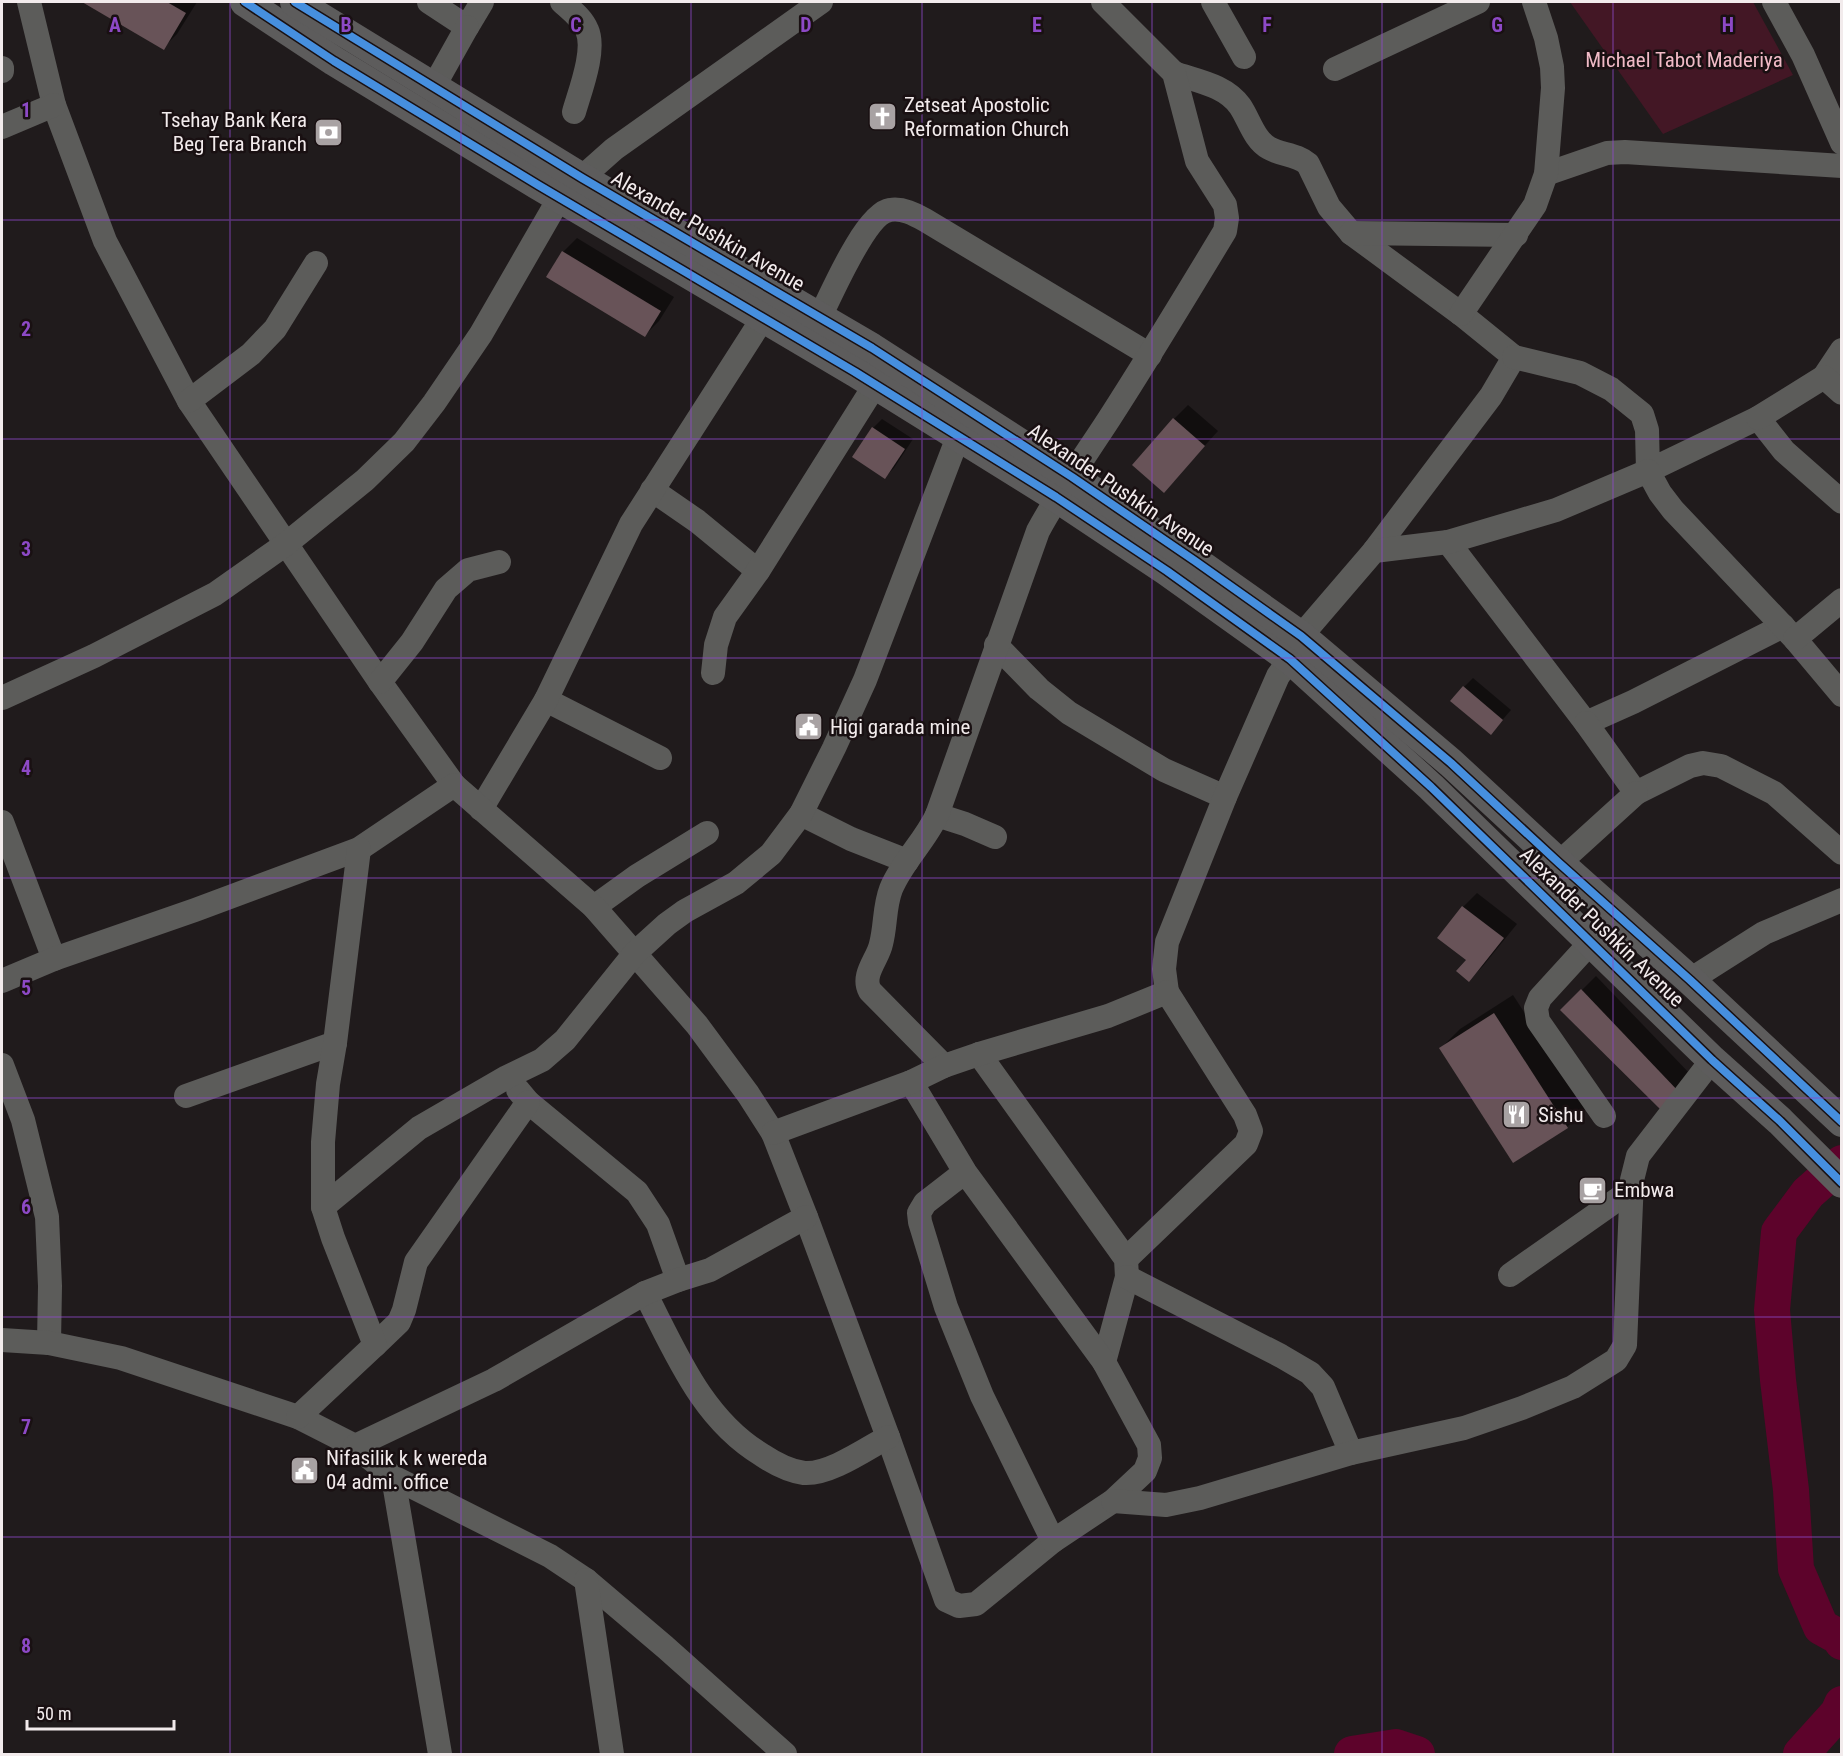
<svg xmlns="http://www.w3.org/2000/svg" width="1843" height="1756" font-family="'Roboto Condensed',sans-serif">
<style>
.green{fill:#431725}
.shadow{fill:#0007}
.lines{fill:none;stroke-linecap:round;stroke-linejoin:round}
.river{stroke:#5d032b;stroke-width:36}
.building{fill:#685358}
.minor{stroke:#5c5c5a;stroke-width:24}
.major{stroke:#5d5c5c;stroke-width:30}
.cycleway-casing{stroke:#191012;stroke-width:11}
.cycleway{stroke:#468fdf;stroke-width:8}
.grid{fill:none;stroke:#8d49c6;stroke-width:1.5;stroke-opacity:0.55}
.labels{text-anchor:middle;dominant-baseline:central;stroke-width:5;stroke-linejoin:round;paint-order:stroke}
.park-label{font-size:21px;fill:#f0bac6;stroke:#191012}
.poi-label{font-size:21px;fill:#f2ebec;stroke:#191012;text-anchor:start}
.street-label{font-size:21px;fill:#f2ebec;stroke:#191012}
.grid-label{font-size:20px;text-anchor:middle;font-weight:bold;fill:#8d49c6;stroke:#191012;stroke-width:5;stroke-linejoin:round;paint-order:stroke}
</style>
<rect width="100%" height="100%" fill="#201b1c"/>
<path class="green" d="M1570 2H1753L1793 75 1663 134Z"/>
<g class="shadow">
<path d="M85 2H197L177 34 163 48Z"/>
<path d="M577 238 674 297 659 321 645 335 563 252Z"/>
<path d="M1188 405 1218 431 1164 491 1174 419Z"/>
<path d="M882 419 913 439 894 468 885 477 873 428Z"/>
<path d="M1473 678 1511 710 1491 733 1464 687Z"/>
<path d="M1477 893 1517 924 1483 966 1469 980 1463 907Z"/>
<path d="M1596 976 1693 1077 1679 1091 1562 1010Z"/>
<path d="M1513 995 1586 1108 1567 1127 1441 1048 1460 1029Z"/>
</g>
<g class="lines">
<g class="river">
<path d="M1842 1163 1808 1193 1779 1232 1772 1310 1778 1380 1791 1490 1796 1569 1821 1627 1839 1637 1842 1642"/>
<path d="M1352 1754 1396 1747 1417 1754"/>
<path d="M1801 1754 1838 1713 1842 1704"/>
</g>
</g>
<g class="building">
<path d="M82 2H167L186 13 164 50Z"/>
<path d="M562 251 661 311 645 337 546 277Z"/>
<path d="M1173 418 1205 446 1164 493 1132 465Z"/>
<path d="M872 427 905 449 885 479 852 457Z"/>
<path d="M1463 686 1503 720 1491 735 1450 701Z"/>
<path d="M1462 906 1504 938 1469 982 1456 971 1466 960 1437 938Z"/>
<path d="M1581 989 1680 1093 1661 1110 1560 1010Z"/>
<path d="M1494 1013 1568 1128 1513 1163 1439 1048Z"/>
</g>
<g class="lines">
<g class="minor">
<path d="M29 2 54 105 105 241 189 401 380 682 454 785"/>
<path d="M429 2 467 27 482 2"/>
<path d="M562 2C571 10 582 18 587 30 596 50 580 91 574 112"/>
<path d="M1213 2 1244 57"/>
<path d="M1774 2 1803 55 1842 143"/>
<path d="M2 68V71"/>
<path d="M1335 69 1478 2"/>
<path d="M1174 73C1197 81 1225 85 1240 106 1249 119 1254 140 1269 148 1281 155 1297 154 1308 164L1329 207 1351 233 1461 314 1514 357 1491 396 1374 551"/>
<path d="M434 86 467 27"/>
<path d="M2 127 54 105"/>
<path d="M1546 174 1607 153 1625 152 1842 166"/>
<path d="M1351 233 1516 235"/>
<path d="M1461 314 1535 205 1546 174 1553 88 1552 67 1546 38 1534 2"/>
<path d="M820 317C831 295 866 213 890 210 903 208 914 214 925 220L1150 355"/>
<path d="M1514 357 1580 373 1611 389 1642 414 1647 430 1648 471 1758 418 1784 451 1842 502"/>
<path d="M1824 377 1842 350"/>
<path d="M189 401 251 354 275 329 316 263"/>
<path d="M1758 418 1824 377 1842 393"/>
<path d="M652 490 697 521 758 571"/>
<path d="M1448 542 1586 723 1633 702 1783 626"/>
<path d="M1301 636 1374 551 1448 542 1556 510 1648 471 1660 493 1673 510 1795 639 1842 695"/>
<path d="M1795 639 1842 600"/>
<path d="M996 645 1039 689 1069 713 1164 770 1225 797"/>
<path d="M713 673 716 645 725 617 758 571 875 385"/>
<path d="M380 682 412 642 446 589 468 570 499 562"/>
<path d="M2 698 94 656 215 594 286 544 365 480 404 442 434 403 481 334 560 197 614 149 821 2"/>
<path d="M546 700 660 758"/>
<path d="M1586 723 1636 793 1690 766 1703 763 1721 766 1774 793 1842 853"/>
<path d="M481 809 546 700 631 524 763 318"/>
<path d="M801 814 851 839 907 861"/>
<path d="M937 815 965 824 995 837"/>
<path d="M2 822 54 959"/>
<path d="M1559 863 1636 793"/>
<path d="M594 907 637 876 707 833"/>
<path d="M1592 941 1540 998 1536 1008 1538 1021 1604 1116"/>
<path d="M1690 980 1764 933 1842 900"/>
<path d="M2 981 54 959 195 910 359 849 454 785 594 907 697 1025 748 1094 773 1133 806 1217 888 1437 946 1600 959 1606 976 1604 1053 1541"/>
<path d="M979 1054 1126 1259 1127 1277 1104 1362"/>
<path d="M2 1065 23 1120 47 1217 50 1286 49 1343"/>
<path d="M944 1066 870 991C861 975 878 959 881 944 886 925 884 907 891 889 902 862 925 841 937 815L1038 531C1059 492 1085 456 1109 419 1149 357 1187 294 1225 231L1227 218 1225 205 1197 161 1174 73 1103 2"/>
<path d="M911 1082 965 1172 1104 1362 1149 1445 1150 1458 1145 1471 1113 1501 1053 1541 982 1396 946 1307 920 1222 919 1213 925 1203 965 1172"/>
<path d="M518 1090 528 1102 637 1192 658 1224 678 1280"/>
<path d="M186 1096 335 1043"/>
<path d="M773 1133 911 1082 944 1066 979 1054 1108 1016 1167 992 1164 969 1167 942 1225 797 1278 676 1290 659"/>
<path d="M323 1207 419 1128 507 1077 542 1060 565 1040 635 953 667 924 685 911 736 883 771 854 801 814 834 748 865 680 958 437"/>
<path d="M1126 1259 1246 1144 1251 1131 1245 1115 1167 992"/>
<path d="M1510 1275 1631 1190"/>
<path d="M1127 1277 1281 1356 1310 1373 1323 1387 1351 1453"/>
<path d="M645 1293C676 1353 702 1419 762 1455 774 1463 789 1471 804 1473 829 1475 866 1449 888 1437"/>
<path d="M2 1340 49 1343 121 1358 298 1417 355 1446 393 1477 550 1556 586 1580 665 1647 785 1754"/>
<path d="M375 1345 399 1322 404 1310 416 1262 528 1102"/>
<path d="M298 1417 375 1345 333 1238 323 1207V1142L328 1084 335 1043 359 849"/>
<path d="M355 1446 494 1380 645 1293 678 1280 710 1270 806 1217"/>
<path d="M393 1477 440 1754"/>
<path d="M1113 1501 1166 1505 1200 1498 1351 1453 1464 1428 1522 1408 1573 1387 1616 1360 1625 1345 1632 1180 1638 1156 1712 1060"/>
<path d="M586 1580 612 1754"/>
</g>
<g class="major">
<path d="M245 2 334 61 538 185 855 372 1056 497 1167 571 1290 659 1431 787 1712 1060 1780 1121 1842 1183"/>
<path d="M295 2 582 178 872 348 1072 477 1195 561 1301 636 1451 763 1559 863 1690 980 1842 1122"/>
</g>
<defs>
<g id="cycleway">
<path d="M245 2 334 61 538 185 855 372 1056 497 1167 571 1290 659 1431 787 1712 1060 1780 1121 1842 1183"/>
<path d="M295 2 582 178 872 348 1072 477 1195 561 1301 636 1451 763 1559 863 1690 980 1842 1122"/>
</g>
</defs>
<use href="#cycleway" class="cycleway-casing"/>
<use href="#cycleway" class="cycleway"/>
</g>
<path class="grid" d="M230 2V1754M461 2V1754M691 2V1754M922 2V1754M1152 2V1754M1382 2V1754M1613 2V1754M2 220H1842M2 439H1842M2 658H1842M2 878H1842M2 1098H1842M2 1317H1842M2 1537H1842"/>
<defs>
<symbol id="church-square" viewBox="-11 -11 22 22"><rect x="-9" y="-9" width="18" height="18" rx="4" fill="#a8a2a3" stroke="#191012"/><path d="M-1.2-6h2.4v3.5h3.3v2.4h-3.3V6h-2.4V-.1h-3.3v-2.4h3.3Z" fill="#fff"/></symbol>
<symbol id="bank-square" viewBox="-11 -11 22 22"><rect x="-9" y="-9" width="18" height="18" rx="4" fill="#a8a2a3" stroke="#191012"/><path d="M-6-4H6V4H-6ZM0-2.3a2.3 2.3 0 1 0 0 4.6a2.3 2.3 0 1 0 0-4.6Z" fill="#fff"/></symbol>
<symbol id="civic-square" viewBox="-11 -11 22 22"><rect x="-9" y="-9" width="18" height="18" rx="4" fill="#a8a2a3" stroke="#191012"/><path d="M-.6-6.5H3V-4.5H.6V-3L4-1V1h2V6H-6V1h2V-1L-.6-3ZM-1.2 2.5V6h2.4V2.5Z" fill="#fff"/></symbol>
<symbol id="restaurant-square" viewBox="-11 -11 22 22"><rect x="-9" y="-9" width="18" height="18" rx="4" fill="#a8a2a3" stroke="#191012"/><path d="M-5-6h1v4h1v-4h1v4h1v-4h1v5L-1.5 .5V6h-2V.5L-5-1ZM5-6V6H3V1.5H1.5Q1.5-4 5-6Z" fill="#fff"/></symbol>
<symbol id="cafe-square" viewBox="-11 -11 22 22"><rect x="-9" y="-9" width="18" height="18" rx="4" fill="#a8a2a3" stroke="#191012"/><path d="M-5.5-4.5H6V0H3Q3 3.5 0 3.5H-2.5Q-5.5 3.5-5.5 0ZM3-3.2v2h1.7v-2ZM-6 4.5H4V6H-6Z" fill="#fff"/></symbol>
</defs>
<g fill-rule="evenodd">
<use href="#church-square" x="866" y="100" width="33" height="33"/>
<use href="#bank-square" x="312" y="116" width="33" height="33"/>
<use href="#civic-square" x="792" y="710" width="33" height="33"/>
<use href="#restaurant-square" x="1500" y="1098" width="33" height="33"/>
<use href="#cafe-square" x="1576" y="1174" width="33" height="33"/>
<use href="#civic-square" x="288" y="1454" width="33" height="33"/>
</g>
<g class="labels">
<g class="park-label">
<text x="1684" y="60">Michael Tabot Maderiya</text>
</g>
<g class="poi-label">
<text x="904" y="105">Zetseat Apostolic<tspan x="904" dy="24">Reformation Church</tspan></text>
<text x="307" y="120" text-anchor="end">Tsehay Bank Kera<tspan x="307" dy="24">Beg Tera Branch</tspan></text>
<text x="830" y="727">Higi garada mine</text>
<text x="1538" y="1115">Sishu</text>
<text x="1614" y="1190">Embwa</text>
<text x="326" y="1458">Nifasilik k k wereda<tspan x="326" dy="24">04 admi. office</tspan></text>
</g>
<g class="street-label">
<text transform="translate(708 231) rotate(30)">Alexander Pushkin Avenue</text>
<text transform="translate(1121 490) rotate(34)">Alexander Pushkin Avenue</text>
<text transform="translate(1602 927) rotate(44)">Alexander Pushkin Avenue</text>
</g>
</g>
<g class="grid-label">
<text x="115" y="32">A</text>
<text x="346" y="32">B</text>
<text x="576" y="32">C</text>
<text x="806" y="32">D</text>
<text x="1037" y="32">E</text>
<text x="1267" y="32">F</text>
<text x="1497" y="32">G</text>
<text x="1728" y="32">H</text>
<text x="26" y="117">1</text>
<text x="26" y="336">2</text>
<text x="26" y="556">3</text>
<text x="26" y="775">4</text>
<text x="26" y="995">5</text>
<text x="26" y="1214">6</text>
<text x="26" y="1434">7</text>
<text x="26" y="1653">8</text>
</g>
<rect width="1843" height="1756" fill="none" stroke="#f2ebec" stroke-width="6"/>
<path d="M27 1720v9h147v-9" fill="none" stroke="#f2ebec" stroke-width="3"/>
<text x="36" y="1720" font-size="18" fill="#f2ebec" stroke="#191012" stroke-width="4.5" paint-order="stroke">50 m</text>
</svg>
